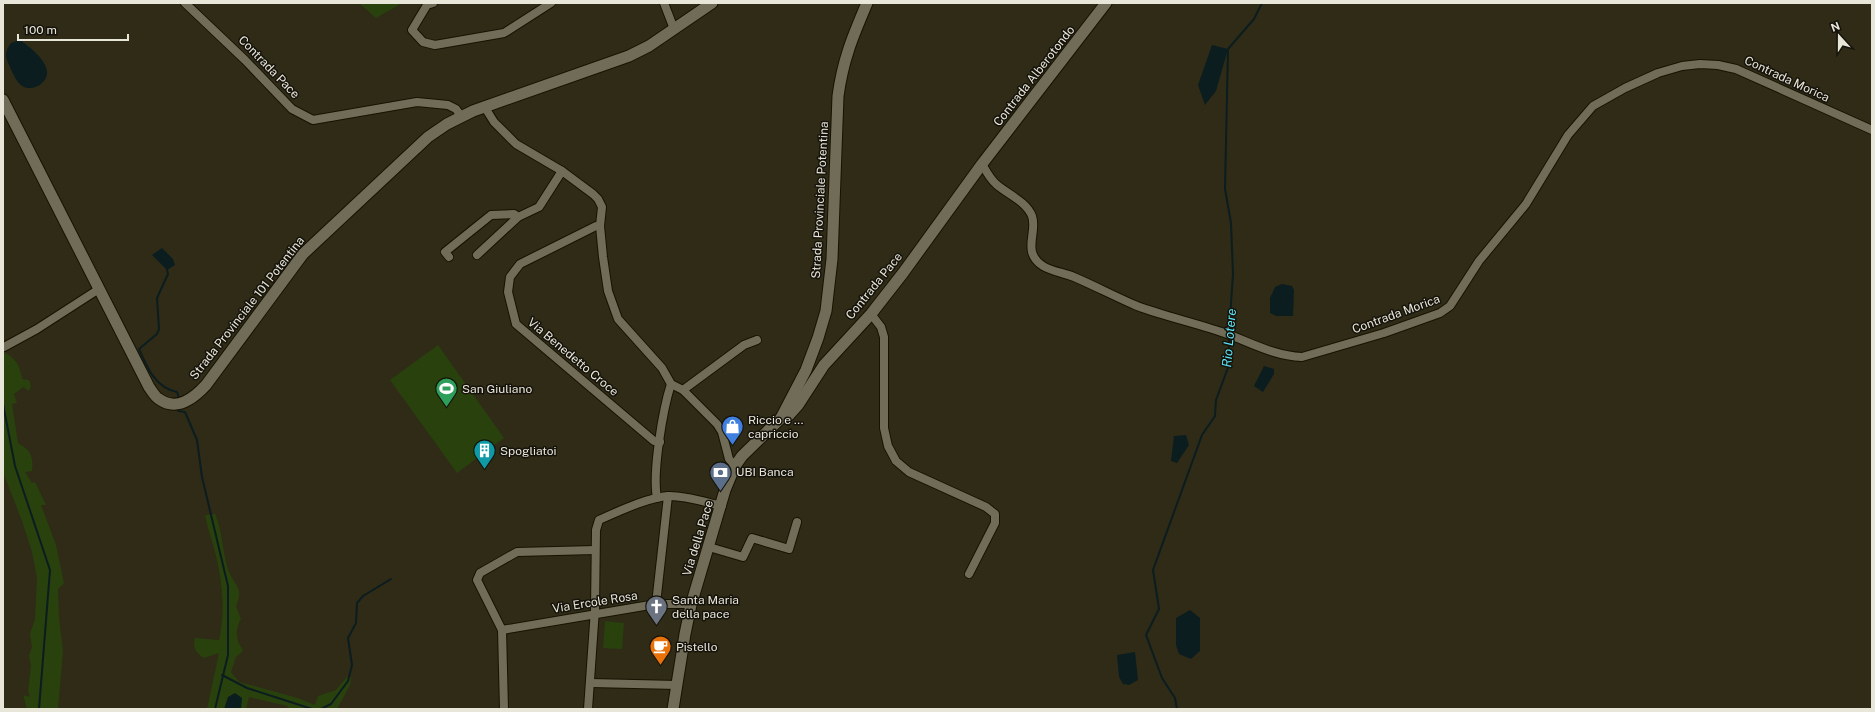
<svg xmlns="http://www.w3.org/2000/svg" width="1875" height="712" font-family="'Public Sans',sans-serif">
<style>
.green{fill:#29410d}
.water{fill:#0b1d1f}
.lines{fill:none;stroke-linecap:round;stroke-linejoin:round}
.stream{stroke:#0b1d1f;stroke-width:2}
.street-casing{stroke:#171302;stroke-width:10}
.secondary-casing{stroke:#171302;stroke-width:13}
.street{stroke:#716c57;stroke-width:8}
.secondary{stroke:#716c57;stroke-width:11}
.labels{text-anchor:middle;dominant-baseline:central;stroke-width:3;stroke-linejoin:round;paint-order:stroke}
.street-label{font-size:12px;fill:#e8e5d9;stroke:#15130b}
.poi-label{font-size:12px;fill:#e8e5d9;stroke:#15130b;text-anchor:start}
.water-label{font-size:13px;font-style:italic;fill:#5be5f8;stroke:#15130b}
</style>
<rect width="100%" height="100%" fill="#2f2b17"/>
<g class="green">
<path d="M359 3H402L376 18Z"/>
<path d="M438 345 504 438 457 473 390 380Z"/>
<path d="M3 352C16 358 20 365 22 379L29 380 31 386 29 391 23 387 14 394 17 403 12 404 18 443C30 450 34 456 32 471L25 472 32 483 35 482 46 505H41L56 545 64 583 58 589 59 617 63 652 58 709H27L23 695 30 697 28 690 31 666 29 656 32 647 30 634 35 619 37 578 32 552 22 521 3 472Z"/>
<path d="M215 514C223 532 222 551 228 569 230 577 237 583 239 591 240 596 238 601 236 606L241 619C235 629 235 640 243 650L241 653 236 657 231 672 239 682 298 698 315 705 318 696 336 690 347 677H351L350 685 337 709H290L287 706 249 697 246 709H207L219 653 204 658C196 653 192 647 195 638L219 640C226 609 222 578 214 548 211 537 207 527 205 515Z"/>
<path d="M605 621 624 623 622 649 603 648Z"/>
</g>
<g class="water">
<path d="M20 40C33 49 62 72 38 86 34 88 28 89 24 87 17 84 13 74 10 67 5 57 4 53 11 43Z"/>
<path d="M1212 45 1228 49 1216 91 1205 105 1198 85Z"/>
<path d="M162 248 173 259 175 265 167 270 152 255Z"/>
<path d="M1282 284 1292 286 1294 290 1293 316H1276L1270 313V298L1275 287Z"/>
<path d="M1264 366 1274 369V374L1263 392 1254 386Z"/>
<path d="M1186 435 1189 445 1177 463 1171 461 1174 436Z"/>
<path d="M1190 610 1200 618V651L1191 659 1179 654 1176 645V618Z"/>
<path d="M1135 652 1138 680 1129 685 1123 684 1119 677 1117 655Z"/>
<path d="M235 693 242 698 241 709H224L228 697Z"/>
</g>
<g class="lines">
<g class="stream">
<path d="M167 270 168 274 157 298 159 329 157 334 139 349C147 368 156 388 177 392L179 398"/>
<path d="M1229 333 1233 274 1231 223 1225 189 1228 49 1254 19 1262 3"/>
<path d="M3 404 15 466 50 570 39 709"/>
<path d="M178 411 185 412 197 440 202 477 228 586V655L215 709"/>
<path d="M222 675 247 688 312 709"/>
<path d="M321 709 331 704 348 681 352 665 348 638 356 623 357 603 363 596 391 579"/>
<path d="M1177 709 1175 698 1162 678 1146 635 1159 609 1153 570 1202 435 1215 416 1216 400 1229 365V337"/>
</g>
<defs>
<g id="street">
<path d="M185 3 245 60 292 109 313 120 417 102 448 105 456 109 461 116"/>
<path d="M433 3 427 5 412 30 423 42 435 45 504 33 551 3"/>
<path d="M664 3 674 29"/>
<path d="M484 106 494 122 516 144 562 171 593 194 598 199 602 207 600 226 603 257 608 291 618 319 662 368 671 384 683 390 717 424 722 432 729 459 735 466"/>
<path d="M982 164C986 171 990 179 996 184 1007 194 1026 201 1032 216 1038 232 1021 252 1043 266 1051 271 1064 273 1074 277 1095 286 1116 297 1137 306 1167 317 1200 324 1230 335 1253 344 1276 356 1302 357L1384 333 1440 313 1450 306 1479 261 1526 204 1568 135 1593 106 1625 88 1658 73 1682 66 1700 64 1718 65 1736 69 1872 130"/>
<path d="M600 226H596L520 264 510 277 508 292 516 324 654 441 660 442"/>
<path d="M477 255 518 217 539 207 562 171"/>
<path d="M449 257 445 252 491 215 514 214 518 217"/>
<path d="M871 314 881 327 884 337V428L888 446 896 461 909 472 986 507 995 514V523L969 574"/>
<path d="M4 347 37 329 99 289"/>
<path d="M683 390 744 345 757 340"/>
<path d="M657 498C652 472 663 409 671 384"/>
<path d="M709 547 743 557 752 538 789 549 797 522"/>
<path d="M656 604 668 496"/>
<path d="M502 630 656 604H685L691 605"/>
<path d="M591 683 677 685"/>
<path d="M504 709 502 630 477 580 480 573 517 552 595 550"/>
<path d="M588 709 595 609 596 530 599 520C617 512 651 496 670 496 687 496 704 502 722 506"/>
</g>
<g id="secondary">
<path d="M3 100 149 387C152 391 155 397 159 399 177 412 194 398 206 385L303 254 428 137 447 124 473 111 629 56 649 46 712 3"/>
<path d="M782 418 789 415 798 405 824 365 871 314 903 273 982 164 1106 3"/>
<path d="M673 709 685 634 691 605 725 490 735 466 742 456 781 418 806 370 818 338 826 311 832 259 838 96C843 59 853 36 867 3"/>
</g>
</defs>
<use href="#street" class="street-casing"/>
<use href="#secondary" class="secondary-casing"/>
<use href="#street" class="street"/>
<use href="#secondary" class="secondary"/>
</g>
<defs>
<symbol id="stadium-pin" viewBox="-11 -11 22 30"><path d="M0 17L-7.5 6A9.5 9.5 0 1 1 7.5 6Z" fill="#2e9e5b" stroke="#15130b"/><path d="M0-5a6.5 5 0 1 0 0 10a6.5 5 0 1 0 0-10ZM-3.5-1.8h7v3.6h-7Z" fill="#fff"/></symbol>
<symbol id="shop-pin" viewBox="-11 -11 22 30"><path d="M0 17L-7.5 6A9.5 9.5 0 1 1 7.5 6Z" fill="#3f7fe0" stroke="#15130b"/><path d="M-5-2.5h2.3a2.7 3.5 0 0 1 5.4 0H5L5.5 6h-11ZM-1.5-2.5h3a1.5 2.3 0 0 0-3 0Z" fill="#fff"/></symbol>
<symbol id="building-pin" viewBox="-11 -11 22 30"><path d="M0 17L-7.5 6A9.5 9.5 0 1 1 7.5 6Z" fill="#0f9aa8" stroke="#15130b"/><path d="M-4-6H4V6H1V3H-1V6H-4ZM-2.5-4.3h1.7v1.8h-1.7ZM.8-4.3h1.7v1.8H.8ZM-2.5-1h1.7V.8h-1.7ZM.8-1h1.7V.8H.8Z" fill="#fff"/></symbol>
<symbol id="bank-pin" viewBox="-11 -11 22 30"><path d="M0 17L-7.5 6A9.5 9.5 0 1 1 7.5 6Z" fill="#5c6f8a" stroke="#15130b"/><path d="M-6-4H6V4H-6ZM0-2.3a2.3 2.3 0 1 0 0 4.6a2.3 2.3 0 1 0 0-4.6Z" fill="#fff"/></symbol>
<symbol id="church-pin" viewBox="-11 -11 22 30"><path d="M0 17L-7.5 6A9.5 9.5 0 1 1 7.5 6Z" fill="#6b7280" stroke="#15130b"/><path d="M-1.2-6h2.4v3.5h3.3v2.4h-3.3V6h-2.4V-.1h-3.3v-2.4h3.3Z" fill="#fff"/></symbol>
<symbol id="cafe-pin" viewBox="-11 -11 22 30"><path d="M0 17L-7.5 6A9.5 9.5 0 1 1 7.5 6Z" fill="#e8710a" stroke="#15130b"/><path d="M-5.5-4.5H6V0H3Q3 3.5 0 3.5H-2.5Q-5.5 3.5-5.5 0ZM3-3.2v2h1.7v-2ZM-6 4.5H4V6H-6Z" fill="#fff"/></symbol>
</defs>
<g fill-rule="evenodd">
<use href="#stadium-pin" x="434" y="376" width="25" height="34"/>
<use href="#shop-pin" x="720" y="414" width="25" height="34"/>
<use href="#building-pin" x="472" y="438" width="25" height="34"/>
<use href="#bank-pin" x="708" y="460" width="25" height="34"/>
<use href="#church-pin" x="644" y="594" width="25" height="34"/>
<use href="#cafe-pin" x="648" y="634" width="25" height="34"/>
</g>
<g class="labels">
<g class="street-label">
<text transform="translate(269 67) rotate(46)">Contrada Pace</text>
<text transform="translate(1034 76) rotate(-52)">Contrada Alberotondo</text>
<text transform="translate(1787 79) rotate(25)">Contrada Morica</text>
<text transform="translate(820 200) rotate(-87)">Strada Provinciale Potentina</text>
<text transform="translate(874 286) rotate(-51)">Contrada Pace</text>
<text transform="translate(247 308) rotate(-52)">Strada Provinciale 101 Potentina</text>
<text transform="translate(1396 314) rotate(-20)">Contrada Morica</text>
<text transform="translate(573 357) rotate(40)">Via Benedetto Croce</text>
<text transform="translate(698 538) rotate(-73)">Via della Pace</text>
<text transform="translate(595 602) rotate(-9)">Via Ercole Rosa</text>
</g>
<g class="poi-label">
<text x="462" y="389">San Giuliano</text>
<text x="748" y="420">Riccio e ...<tspan x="748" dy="14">capriccio</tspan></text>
<text x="500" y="451">Spogliatoi</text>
<text x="736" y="472">UBI Banca</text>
<text x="672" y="600">Santa Maria<tspan x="672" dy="14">della pace</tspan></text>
<text x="676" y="647">Pistello</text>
</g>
<g class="water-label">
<text transform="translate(1229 338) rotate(-85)">Rio Lotere</text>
</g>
</g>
<rect width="1875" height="712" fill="none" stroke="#e8e5d9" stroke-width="8"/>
<g transform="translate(1839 36) rotate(339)" stroke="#15130b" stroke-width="3" paint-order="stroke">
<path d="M0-3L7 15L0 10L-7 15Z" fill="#e8e5d9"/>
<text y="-6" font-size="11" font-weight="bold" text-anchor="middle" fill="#e8e5d9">N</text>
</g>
<path d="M18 34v6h110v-6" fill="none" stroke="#e8e5d9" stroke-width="2"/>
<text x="24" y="34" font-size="12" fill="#e8e5d9" stroke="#15130b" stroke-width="3" paint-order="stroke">100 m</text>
</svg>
